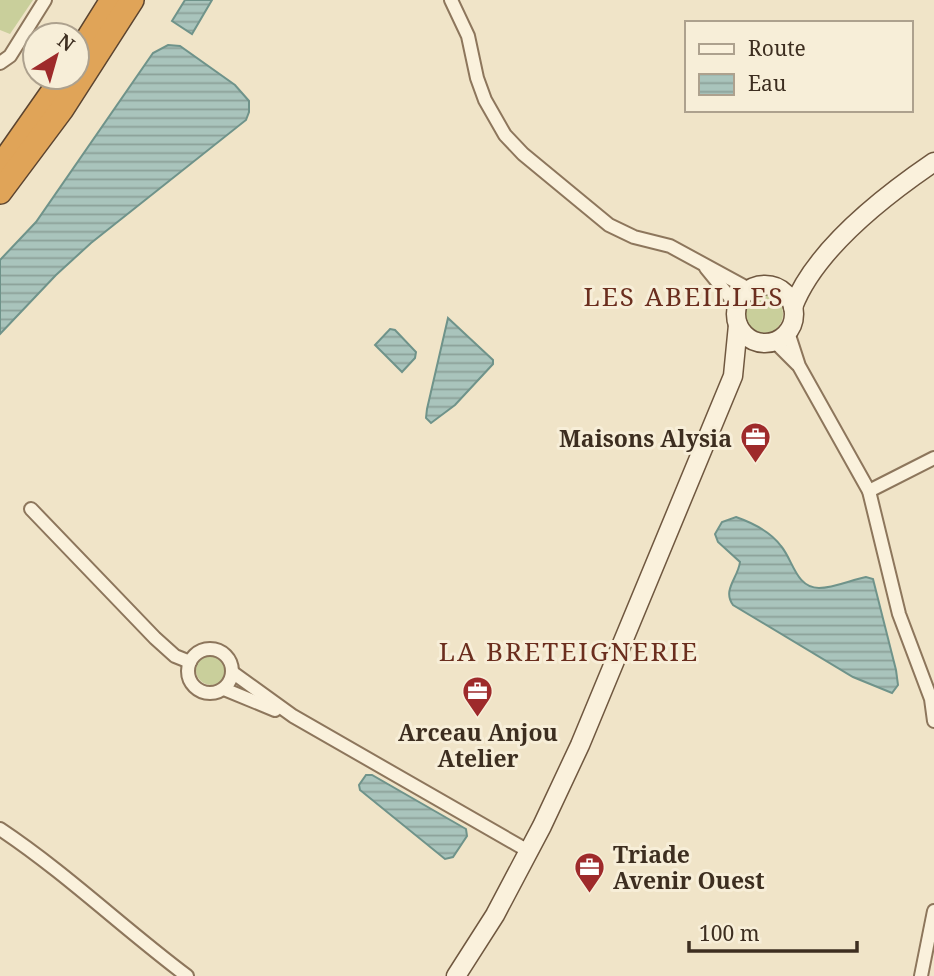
<svg xmlns="http://www.w3.org/2000/svg" width="934" height="976" font-family="'Noto Serif',serif">
<style>
.green{fill:#c9cf9b}
.water{fill:url(#water-rules);stroke:#6f938a;stroke-width:2}
.lines{fill:none;stroke-linecap:round;stroke-linejoin:round}
.street-casing{stroke:#8d765c;stroke-width:16}
.secondary-casing{stroke:#6f573f;stroke-width:21}
.highway-casing{stroke:#5b4430;stroke-width:26}
.street{stroke:#faf1dc;stroke-width:12}
.secondary{stroke:#faf1dc;stroke-width:18}
.highway{stroke:#e0a458;stroke-width:23}
.labels{text-anchor:middle;dominant-baseline:central;stroke-width:6;stroke-linejoin:round;paint-order:stroke}
.poi-label{font-size:23px;font-weight:bold;fill:#3d2e20;stroke:#f7eed8;text-anchor:end}
.quarter-label{font-size:26px;letter-spacing:2px;fill:#6b2e1e;stroke:#f7eed8}
</style>
<defs>
<pattern id="water-rules" width="6" height="5" patternUnits="userSpaceOnUse" patternTransform="scale(1.75)"><rect width="6" height="5" fill="#a9c4bc"/><path d="M0 2.5h6" fill="none" stroke="#8ba098"/></pattern>
</defs>
<rect width="100%" height="100%" fill="#f0e4c8"/>
<g class="green">
<path d="M0 0H33L10 34 0 30Z"/>
<circle cx="764" cy="314" r="19"/>
<circle cx="211" cy="670" r="15"/>
</g>
<g class="water">
<path d="M185 0H212L192 34 172 21Z"/>
<path d="M168 45 180 46 235 85 249 101V112L246 120 91 243 56 275 0 334V260L36 222 153 53Z"/>
<path d="M448 318 493 360V364L455 405 431 423 426 418 427 409Z"/>
<path d="M390 329 395 330 416 352 415 358 402 372 375 345Z"/>
<path d="M736 517C753 523 770 531 781 546 793 560 796 588 819 588 834 588 851 580 866 577L873 579 896 670 898 685 892 693 853 677 733 605C722 590 738 578 740 562L718 542 715 534 722 522Z"/>
<path d="M366 775H372L466 829 467 836 453 857 445 859 360 790 359 785Z"/>
</g>
<g class="lines">
<defs>
<g id="street">
<path d="M451 0 468 36 477 78 485 100 505 135 523 154 609 225 634 237 670 246 749 289"/>
<path d="M0 63 10 56 45 0"/>
<path d="M706 268 737 306"/>
<path d="M788 332 799 366 869 491 899 614 931 699 934 721"/>
<path d="M775 342 797 364"/>
<path d="M869 491 934 458"/>
<path d="M31 509 155 638 175 656 190 662"/>
<circle cx="210" cy="671" r="22"/>
<path d="M232 672 293 716 530 852"/>
<path d="M224 689 275 710"/>
<path d="M0 829C66 873 123 928 187 976"/>
<path d="M921 976 934 911"/>
</g>
<g id="secondary">
<circle cx="765" cy="314" r="29"/>
<path d="M793 307C815 250 884 196 934 162"/>
<path d="M456 976 495 915 542 826 580 745 733 376 738 325"/>
</g>
<g id="highway">
<path d="M77 56 112 0"/>
<path d="M0 167 63 77"/>
<path d="M0 192 62 109 132 0"/>
</g>
</defs>
<use href="#street" class="street-casing"/>
<use href="#secondary" class="secondary-casing"/>
<use href="#highway" class="highway-casing"/>
<use href="#street" class="street"/>
<use href="#secondary" class="secondary"/>
<use href="#highway" class="highway"/>
</g>
<defs>
<symbol id="office-pin" viewBox="-11 -11 22 30"><path d="M0 17L-7.5 6A9.5 9.5 0 1 1 7.5 6Z" fill="#9e2a2b" stroke="#f7eed8"/><path d="M-6-3h4V-5.5h4V-3h4V5H-6ZM-1-4.5V-3h2v-1.5ZM-6 0V1H6V0Z" fill="#fff"/></symbol>
</defs>
<g fill-rule="evenodd">
<use href="#office-pin" x="738" y="420" width="35" height="47"/>
<use href="#office-pin" x="460" y="674" width="35" height="47"/>
<use href="#office-pin" x="572" y="850" width="35" height="47"/>
</g>
<g class="labels">
<g class="poi-label">
<text x="732" y="438">Maisons Alysia</text>
<text x="478" y="732" text-anchor="middle">Arceau Anjou<tspan x="478" dy="26">Atelier</tspan></text>
<text x="613" y="854" text-anchor="start">Triade<tspan x="613" dy="26">Avenir Ouest</tspan></text>
</g>
<g class="quarter-label">
<text x="684" y="296">LES ABEILLES</text>
<text x="569" y="651">LA BRETEIGNERIE</text>
</g>
</g>
<rect x="685" y="21" width="228" height="91" fill="#f7eed8" stroke="#ada18e" stroke-width="2"/>
<rect x="699" y="44" width="35" height="10" fill="#faf1dc" stroke="#ada18e" stroke-width="2"/>
<text x="748" y="56" font-size="21" fill="#3d2e20">Route</text>
<rect x="699" y="74" width="35" height="21" fill="url(#water-rules)" stroke="#ada18e" stroke-width="2"/>
<text x="748" y="91" font-size="21" fill="#3d2e20">Eau</text>
<g transform="translate(56 56) rotate(37)"><circle r="33" fill="#f7eed8" stroke="#ada18e" stroke-width="2"/>
<path d="M0-5L12 26L0 18L-12 26Z" fill="#9e2a2b"/>
<text y="-10" font-size="19" font-weight="bold" text-anchor="middle" fill="#3d2e20">N</text>
</g>
<path d="M689 941v10h168v-10" fill="none" stroke="#3d2e20" stroke-width="3.5"/>
<text x="699" y="941" font-size="21" fill="#3d2e20" stroke="#f7eed8" stroke-width="5" paint-order="stroke">100 m</text>
</svg>
